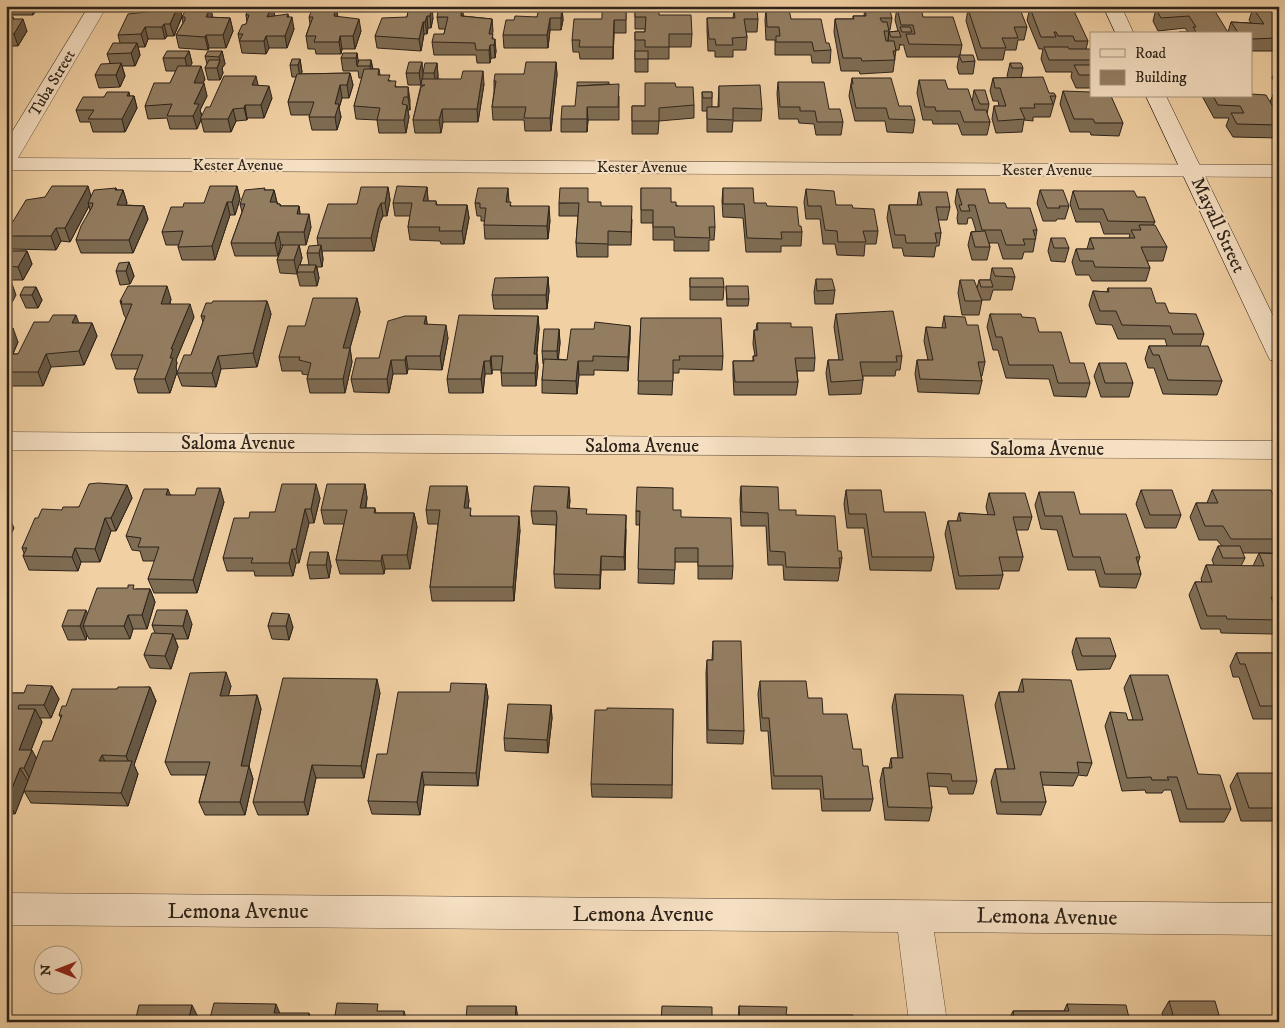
<svg xmlns="http://www.w3.org/2000/svg" width="1285" height="1028" font-family="'IM FELL DW Pica',serif">
<style>
.lines{fill:none;stroke-linecap:round;stroke-linejoin:round}
.street-casing{stroke:#5e4e3c;stroke-width:1}
.secondary-casing{stroke:#2d231a;stroke-width:1}
.street{fill:#f6e0c3;fill-rule:evenodd}
.secondary{fill:#f6e0c3;fill-rule:evenodd}
.wall{fill:#7e6c53;stroke:#2d231a}
.shaded-wall{fill:#675844;stroke:#2d231a}
.building{fill:#937d61;stroke:#2d231a}
.labels{text-anchor:middle;dominant-baseline:central;stroke-width:4;stroke-linejoin:round;paint-order:stroke}
.far-street-label{font-size:16px;fill:#2d231a;stroke:#f6e0c3}
.street-label{font-size:19px;fill:#2d231a;stroke:#f6e0c3}
.near-street-label{font-size:22px;fill:#2d231a;stroke:#f6e0c3}
</style>
<rect width="100%" height="100%" fill="#f1d0a3"/>
<filter id="stains"><feTurbulence type="fractalNoise" baseFrequency=".004" numOctaves="4"/><feColorMatrix values="0 0 0 0 .2 0 0 0 0 .09 0 0 0 0 .02 0 0 0 .5 -.17"/></filter>
<radialGradient id="worn" r=".72"><stop offset=".6" stop-color="#630" stop-opacity="0"/><stop offset="1" stop-color="#630" stop-opacity=".3"/></radialGradient>
<g class="lines">
<defs>
<g id="street">
<path d="M89 6H107L18 158 1279 165V177L6 170V142Z"/>
<path d="M6 432 1279 441V459L6 450Z"/>
<path d="M6 893 1279 903V935L934 932 947 1022H909L898 932 6 925Z"/>
</g>
<g id="secondary">
<path d="M1103 6H1121L1134 34H1116Z"/>
<path d="M1146 96H1166L1279 328V362L1270 360 1267 354Z"/>
</g>
</defs>
<use href="#street" class="street-casing"/>
<use href="#secondary" class="secondary-casing"/>
<use href="#street" class="street"/>
<use href="#secondary" class="secondary"/>
</g>
<g class="wall">
<path d="M6 6H36L37 9 33 15H12L14 19 27 31 18 46H6Z"/>
<path d="M249 6H273L274 16 288 17 294 29 287 48H269L266 54 242 53 238 34 246 24 247 22 246 15Z"/>
<path d="M409 6 433 18 431 28H428L427 34H424L421 51 377 48 375 36 407 17Z"/>
<path d="M635 6 659 15 692 34 691 47H669V59H648V72H635V32H645V29H635Z"/>
<path d="M1173 6H1189L1190 8 1228 32 1231 22 1251 23 1249 20 1253 8 1279 10V51H1251V34H1178L1179 32H1188L1185 28 1158 31 1153 21 1156 9 1172 8Z"/>
<path d="M336 7 338 17 361 31 355 49H342L341 54H316L315 49H308L306 36 310 24 309 17Z"/>
<path d="M865 7 892 18 890 30H889L888 41 889 32 898 31 895 20 897 8 923 17 962 45 960 55 975 61 973 74H959L957 67 959 57H907L904 47V45H900V44L899 50H896L893 72 860 74 859 71H841L834 32 835 19H853V16H864Z"/>
<path d="M562 8 563 20 561 30H550L548 48H504L503 35 514 20 537 17Z"/>
<path d="M766 8 791 19 826 43 831 50 830 63H812L811 55H775V40H766L765 20Z"/>
<path d="M1030 8 1064 11 1088 41 1086 49 1091 51V88H1076L1071 77 1072 72H1046L1041 59 1043 49H1039L1027 20Z"/>
<path d="M626 9V33H614L613 59H580L579 52H573L572 40 602 19Z"/>
<path d="M968 9 1027 27 1024 40H1018L1016 50H1005L1003 60H978L966 21Z"/>
<path d="M734 10 758 19 757 32H746L747 37 746 50H733V57H715V51H708L707 30V18H733Z"/>
<path d="M182 16 230 18 233 31 226 48H209L208 50 179 48 176 35 183 23 182 17 174 36H167L165 39H148L145 47H138L140 55 135 66H122L125 76 120 87 99 88 95 75 110 63 107 54 120 43 118 35Z"/>
<path d="M463 16 492 19V34L496 51 495 58H491L490 63H477L476 55H434L432 42 444 34 445 29H439L437 17Z"/>
<path d="M189 51 192 63 190 66 205 79 203 83 207 96 200 110 202 116 210 107 258 86 272 98 264 118H247V120L236 121 231 132H204L201 120 197 129H170L167 118 148 119 145 106 170 83 176 71H166L163 58Z"/>
<path d="M222 51 225 64 222 68 223 73 220 80H208L205 68 207 64 205 56Z"/>
<path d="M357 53 358 61 371 60 373 69H379L380 75 391 81 397 87H408L410 110H408L409 117 406 133H379L377 120 356 119 354 106 362 78H359L358 71H343L341 58Z"/>
<path d="M300 59 302 72 301 74 350 73 353 85 349 98H342L339 108 341 117 337 130H312L309 117 310 115H291L288 102 296 77H292L290 65Z"/>
<path d="M556 62 557 75 551 131H525L524 120H493L492 107 494 92V81L524 74Z"/>
<path d="M437 63 438 76V79L484 84 478 122H443L441 133H415L413 120 421 85H408L406 73 423 71Z"/>
<path d="M1010 63 1023 68 1021 77 1049 93 1056 96 1050 117H1033V121L1024 120 1022 132 996 133 992 119 994 106H999L998 101H993L990 91 993 78H1008L1007 76Z"/>
<path d="M1277 66H1279V138L1233 137 1226 126 1229 118H1214L1202 96H1251L1270 102 1276 88H1278L1272 78Z"/>
<path d="M852 78 899 106 915 120 913 133 887 132 885 121H855L849 96Z"/>
<path d="M919 80 948 89 972 102 974 90 989 104 987 114 990 122 987 135H962L958 124H933L932 120H923L917 93Z"/>
<path d="M778 82 829 109 843 122 841 135H816L814 124 799 123 798 119H779L777 94Z"/>
<path d="M609 84 619 96V120H588L587 132H561V119L575 106Z"/>
<path d="M719 86 762 109 761 121H733L732 132H707V111H702V92H712V107H718Z"/>
<path d="M676 87 694 105V118L659 121 658 134H632V106H645Z"/>
<path d="M1063 91 1123 123 1119 136 1091 135 1090 132H1070L1060 104Z"/>
<path d="M134 96 137 108 125 132H93L90 122H80L76 110 104 97Z"/>
<path d="M237 186 240 199 235 215H230L215 260H182L178 247 179 245H166L162 232 183 207 204 203Z"/>
<path d="M388 187 390 200 387 216H383L380 222 374 251H322L323 259 322 267H317L319 278 317 286H300L297 274 280 273 277 260 283 245H281L278 256H235L231 243 242 212 240 204 265 190H274L277 202 278 204H280L281 206H299L300 214 311 227 306 245H299L302 258 300 265H309L307 253 318 245 317 238 357 204Z"/>
<path d="M427 187 428 201H436L437 205H467L469 218 464 244H441L440 241 410 240 408 227 410 216H395L393 203Z"/>
<path d="M116 188V190H123L127 203 126 205 144 206 148 219 133 253H81L76 240 90 210 89 206 70 242 61 241 56 250 10 249 6 240V233L45 197 91 196Z"/>
<path d="M641 188 671 202 715 227 714 240H709V251H674V240H653V223H641Z"/>
<path d="M723 188 754 203 767 206 799 226 802 232 801 246H781V252H746L743 218 723 217 722 201Z"/>
<path d="M806 189 836 205 853 208 878 231 876 244H865L864 256 837 255 835 244H823L820 219H806L804 202Z"/>
<path d="M957 189 989 203 1007 208 1037 230 1033 252H1024L1022 259H1003L998 243H989L990 247 987 260H972L968 245 971 232 976 231 972 218H968L967 224H958L957 218 958 212 955 202Z"/>
<path d="M1040 190 1069 206 1065 219H1057L1056 221H1043L1037 203Z"/>
<path d="M1073 191 1137 197 1155 222 1153 225 1167 247 1163 261H1147L1150 268 1146 281H1092L1089 275H1076L1072 262 1076 249H1087L1090 238H1129L1130 234H1104L1100 222H1076L1070 204Z"/>
<path d="M919 192 950 207 947 220H938L941 233 939 246H936L934 257 904 256 902 248H893L887 218 889 205H917Z"/>
<path d="M1279 198V215L1275 208Z"/>
<path d="M509 202 511 206 550 220 548 239H485L484 225 485 221H481V216H477L475 203Z"/>
<path d="M589 202 601 206 632 219 631 245H608V257H577L576 243 578 216H559V203Z"/>
<path d="M1051 238 1069 248 1065 262 1051 261 1048 251Z"/>
<path d="M6 251H27L32 264 23 280H6Z"/>
<path d="M129 262 134 276 130 284 120 285 116 271Z"/>
<path d="M992 268 1015 277 1012 290H993L990 300H982L979 315H962L958 293 960 280 977 288 979 280H990Z"/>
<path d="M548 277 549 291 547 309H494L492 295Z"/>
<path d="M690 278 724 287 723 300H690Z"/>
<path d="M816 279 835 290 833 304H815L814 292Z"/>
<path d="M726 286 749 299 748 306H727Z"/>
<path d="M36 287 42 300 38 308H26L20 295Z"/>
<path d="M1108 288 1156 303 1169 313 1204 334 1200 346 1222 381 1217 395 1163 394 1154 368H1148L1145 359 1149 346H1167L1165 339H1118L1112 325 1096 324 1089 305 1093 291 1107 292Z"/>
<path d="M357 298 360 312 350 348 352 362 345 393H310L307 379 308 375 302 374V371H282L279 357 305 326Z"/>
<path d="M171 299 170 304 194 317 176 360 177 363 176 367 177 372 170 393H138L134 379 138 369H116L111 355 126 318 124 315 120 301Z"/>
<path d="M267 301 271 314 257 367 221 369 216 387 182 386 177 373 191 355 203 322 201 316 212 303Z"/>
<path d="M836 314 902 356 900 370H896L895 376H863V380L861 394 829 395 826 373 828 360H839L834 327Z"/>
<path d="M990 314 1022 317 1039 332 1090 383 1086 397 1054 396 1049 379 1006 378 998 350H993L987 327Z"/>
<path d="M426 316 427 324 448 338 442 370 408 369 407 374H393L389 393 354 392 351 379 379 358Z"/>
<path d="M538 316 539 329 537 354 538 367 536 386H502L501 370H492V374H485L483 393H449L447 379Z"/>
<path d="M944 316 967 325 985 362 982 376H981L982 381 979 394 918 392 915 374 917 360H928L924 341 926 327 942 328Z"/>
<path d="M641 318 723 356 722 370 679 369V373H673L672 395 638 394Z"/>
<path d="M78 323H92L97 336 84 365 51 367 43 386H8L6 381V328L18 342 13 354H18Z"/>
<path d="M757 323 791 327 815 358 814 371H797L798 382 796 395H734L733 375V361H753V356H755L753 344 754 330H756Z"/>
<path d="M630 326V339L628 371 594 370V375H579L577 394 542 393V380L544 364H543L542 351 559 329 560 343 558 359 567 360 594 329Z"/>
<path d="M1099 363 1133 383 1129 397H1101L1094 376Z"/>
<path d="M365 484 367 498 366 508H375L376 513H414L417 527 410 569H385L384 574H340L336 560 344 524H324L321 510Z"/>
<path d="M127 485 132 498 116 531H111L100 562H81L78 571 29 570 23 556 24 553 22 548 38 518 62 510 79 507Z"/>
<path d="M741 486 779 510 796 515 838 551 842 558 838 581 784 580 783 565H768L766 526H741L740 500Z"/>
<path d="M846 490 884 512 934 557 931 571 870 570 864 528H847L844 504Z"/>
<path d="M1141 490 1181 515 1176 528H1145L1136 504Z"/>
<path d="M1212 490 1279 508V528L1278 530 1279 546 1275 553H1242L1245 558 1241 566H1253L1259 553 1279 554V601L1275 608 1279 618V622L1273 634 1221 633 1220 629H1201L1189 595 1195 582H1202L1201 579 1206 565H1214L1212 560 1218 546H1222L1217 540H1199L1190 517 1196 503H1207Z"/>
<path d="M1039 492 1080 514 1140 557 1138 563 1141 574 1136 588 1100 587 1095 570H1068L1057 530 1041 529 1035 505Z"/>
<path d="M989 493 1032 517 1028 530H1016L1023 557 1019 571H1002L1003 575 999 589H956L945 534 948 521H957L959 513 988 515 986 507Z"/>
<path d="M170 495 224 502 197 593H154L148 579 155 561H143L140 551 132 550 126 536Z"/>
<path d="M320 498 314 523H309L299 563H296L293 576H255L254 571H227L223 558 249 518 275 512Z"/>
<path d="M469 500 468 508 471 516 520 530 514 601H432L430 587 438 524H428L426 510Z"/>
<path d="M570 500 569 509 626 529 625 570H601L600 589 555 588 554 574 556 525 533 524 531 511Z"/>
<path d="M673 510 733 566 732 579H698V562H675L674 584 638 583 640 525H636V511Z"/>
<path d="M328 552 331 566 329 578 310 579 307 565Z"/>
<path d="M136 589H150L155 602 147 629H133L130 639H89L87 635 86 640H68L62 626Z"/>
<path d="M272 613 293 627 289 640 272 639 268 626Z"/>
<path d="M192 624 188 639H175L178 647 171 669 150 668 144 655 155 633 152 625Z"/>
<path d="M1076 638 1116 656 1110 669 1077 670 1072 652Z"/>
<path d="M713 641 744 731 743 744 707 743 706 673 707 660H712Z"/>
<path d="M1236 653H1279V719H1253L1239 677H1233L1230 666Z"/>
<path d="M1130 675 1198 774 1231 809 1224 822H1180L1171 790H1164L1162 793H1146L1145 790 1122 791 1105 726 1110 712 1128 720H1133L1124 688Z"/>
<path d="M1022 679 1092 763 1087 776 1078 775 1073 786 1042 785 1046 802 1041 815 997 814 991 782 995 769H1008L995 705 999 692H1018Z"/>
<path d="M760 681 808 698 823 714 853 749 863 766 873 799 870 811H822L820 789H772L768 731H761L758 694Z"/>
<path d="M486 684 488 697 478 786 424 785 420 815 372 814 368 801 387 754 450 692Z"/>
<path d="M52 686 59 699 51 718H40L42 722 31 750 36 758 52 741 61 718 59 715 66 706 117 689 150 687 156 701 134 765 138 774 128 806 31 803 24 791 15 814H6V693H24Z"/>
<path d="M231 686 228 696 257 695 261 709 249 766 253 779 245 815H205L199 802 206 775H171L165 762Z"/>
<path d="M380 693 364 778H316L308 815H258L253 802Z"/>
<path d="M895 694 977 781 973 794H949L947 787 929 786 932 808 929 821 885 820 880 781 883 768H889L891 758H898L892 707Z"/>
<path d="M551 705 552 718 548 753 505 751 504 738Z"/>
<path d="M673 709 672 798 592 797 591 784Z"/>
<path d="M1237 773 1279 789V820L1278 821H1241L1230 786Z"/>
<path d="M1169 1001 1221 1022H1164L1162 1013Z"/>
<path d="M1067 1004 1130 1022H1008L1013 1011H1064Z"/>
<path d="M739 1006 786 1015 854 1022H738Z"/>
</g>
<g class="shaded-wall">
<path d="M30 6H36L37 9 33 15Z"/>
<path d="M178 6H180L182 16 174 36 170 24Z"/>
<path d="M272 6H273L275 17H267Z"/>
<path d="M432 6 433 18 431 28 430 16Z"/>
<path d="M462 6 464 19 461 16Z"/>
<path d="M211 7 213 19 206 17Z"/>
<path d="M336 7 338 19 334 16Z"/>
<path d="M562 8 563 20 561 30V18Z"/>
<path d="M11 12 15 24 6 19Z"/>
<path d="M288 14 290 23 292 17 294 29 287 48 285 36 287 17Z"/>
<path d="M427 16 428 28 427 34 425 22Z"/>
<path d="M230 18 233 31 226 48 223 35Z"/>
<path d="M550 18V30L548 48 547 35Z"/>
<path d="M23 19 27 31 18 46 14 34Z"/>
<path d="M359 19 361 31 355 49 353 36Z"/>
<path d="M492 19 493 31 490 46 489 34Z"/>
<path d="M614 20V33L613 59V47Z"/>
<path d="M423 22 424 34 421 51 419 39Z"/>
<path d="M164 24 167 36 165 39 162 27Z"/>
<path d="M145 27 148 39 145 47 141 34Z"/>
<path d="M206 35 209 48 208 50 205 37Z"/>
<path d="M266 36 269 48 266 54 264 41Z"/>
<path d="M340 36 342 49 341 54 339 42Z"/>
<path d="M495 39 496 51 495 58 494 45Z"/>
<path d="M137 43 140 55 135 66 131 53Z"/>
<path d="M490 45 491 58 490 63 489 50Z"/>
<path d="M6 46 8 52 6 55Z"/>
<path d="M189 51 192 63 188 71 185 58Z"/>
<path d="M222 51 225 64 222 68 223 73 220 80 217 68 220 61 219 57Z"/>
<path d="M357 53 359 66H357L356 58Z"/>
<path d="M300 59 302 72 300 77 298 65Z"/>
<path d="M371 60 373 72 371 78 370 66Z"/>
<path d="M422 62 423 73V76L421 85 419 73Z"/>
<path d="M556 62 557 75 551 131 550 118Z"/>
<path d="M121 63 125 76 120 87 116 75Z"/>
<path d="M437 63 438 76 436 86 434 73Z"/>
<path d="M201 66 205 79 197 96 194 83Z"/>
<path d="M483 71 484 84 478 122 477 109Z"/>
<path d="M350 73 353 85 349 98 347 85Z"/>
<path d="M256 76 259 89 252 85Z"/>
<path d="M204 83 207 96 200 110 202 117 197 129 193 116 194 104Z"/>
<path d="M340 85 342 98 339 108 341 117 337 130 335 117V104Z"/>
<path d="M269 86 272 98 264 118 261 105Z"/>
<path d="M408 87 410 100V110L408 97Z"/>
<path d="M129 92 131 101 134 96 137 108 125 132 122 119 127 96Z"/>
<path d="M245 105 247 118V120L244 108Z"/>
<path d="M407 105 409 117 406 133 404 120Z"/>
<path d="M587 107 588 120 587 132Z"/>
<path d="M233 109 236 121 231 132 228 119Z"/>
<path d="M442 109 443 122 441 133 439 120Z"/>
<path d="M88 186 92 199 88 203 89 206 70 242 65 228Z"/>
<path d="M237 186 240 199 235 215 232 202Z"/>
<path d="M388 187 390 200 387 216 385 203Z"/>
<path d="M427 187 428 200 425 214 423 201Z"/>
<path d="M116 188 119 199 123 190 127 203 121 218 117 205 115 190Z"/>
<path d="M508 188 509 201 507 215 506 202Z"/>
<path d="M274 190 277 203 270 202Z"/>
<path d="M227 202 230 215 215 260 212 246Z"/>
<path d="M381 203 383 216 380 222 374 251 371 238 378 209Z"/>
<path d="M467 205 469 218 464 244 462 231Z"/>
<path d="M144 206 148 219 133 253 129 240Z"/>
<path d="M299 206 301 220 297 214Z"/>
<path d="M549 206 550 220 548 239 547 226Z"/>
<path d="M309 214 311 227 306 245 304 232Z"/>
<path d="M56 228 61 241 56 250 51 236Z"/>
<path d="M278 232 281 245 278 256 275 243Z"/>
<path d="M299 245 302 258 297 274 294 260Z"/>
<path d="M321 245 323 259 322 267 319 253Z"/>
<path d="M27 251 32 264 23 280 18 267Z"/>
<path d="M129 262 134 276 130 284 126 271Z"/>
<path d="M316 265 319 278 317 286 314 272Z"/>
<path d="M548 277 549 291 547 309 546 295Z"/>
<path d="M11 281 16 295 7 312 6 310V290Z"/>
<path d="M167 286 171 299 165 317 161 304Z"/>
<path d="M36 287 42 300 38 308 32 295Z"/>
<path d="M357 298 360 312 350 348 352 362 345 393 343 379V348Z"/>
<path d="M267 301 271 314 257 367 253 353Z"/>
<path d="M190 304 194 317 176 360 177 363 176 367 177 372 170 393 165 379 170 358 171 349Z"/>
<path d="M76 315 81 329 72 323Z"/>
<path d="M426 316 428 330 424 324Z"/>
<path d="M538 316 539 329 535 367 534 354Z"/>
<path d="M92 323 97 336 84 365 79 351Z"/>
<path d="M446 325 448 338 442 370 440 356Z"/>
<path d="M630 326V339L628 371V357Z"/>
<path d="M13 328 18 342 6 369V342Z"/>
<path d="M559 329 560 343 558 364 557 351Z"/>
<path d="M46 354 51 367 43 386 38 372Z"/>
<path d="M537 354 538 367 536 386 535 373Z"/>
<path d="M218 356 221 369 216 387 212 373Z"/>
<path d="M406 356 408 369 407 374 405 360Z"/>
<path d="M491 356 492 370V374L490 361Z"/>
<path d="M391 360 393 374 389 393 387 379Z"/>
<path d="M484 361 485 374 483 393 481 379Z"/>
<path d="M578 361 579 375 577 394 576 381Z"/>
<path d="M316 484 320 498 314 523 311 509Z"/>
<path d="M365 484 367 498 363 521 360 508Z"/>
<path d="M127 485 132 498 116 531 111 518Z"/>
<path d="M467 486 469 500 466 522 464 508Z"/>
<path d="M569 487 570 500 568 522 567 508Z"/>
<path d="M220 488 224 502 197 593 193 580Z"/>
<path d="M168 489 173 502 166 495Z"/>
<path d="M305 509 309 523 299 563 296 549Z"/>
<path d="M414 513 417 527 410 569 407 555Z"/>
<path d="M8 514 14 528 6 546V518Z"/>
<path d="M626 515V529L625 570 624 557Z"/>
<path d="M519 516 520 530 514 601 513 587Z"/>
<path d="M105 518 111 531 100 562 95 549Z"/>
<path d="M75 548 81 562 78 571 72 557Z"/>
<path d="M292 549 296 563 293 576 289 563Z"/>
<path d="M328 552 331 566 329 578 326 565Z"/>
<path d="M382 555 385 569 384 574 381 561Z"/>
<path d="M601 556V570L600 589V575Z"/>
<path d="M150 589 155 602 147 629 142 615Z"/>
<path d="M86 610 92 624 83 626 87 635 86 640 80 626Z"/>
<path d="M187 610 192 624 188 639 183 626Z"/>
<path d="M289 614 293 627 289 640 286 626Z"/>
<path d="M128 615 133 629 130 639 124 626Z"/>
<path d="M173 634 178 647 171 669 165 656Z"/>
<path d="M226 672 231 686 225 709 220 696Z"/>
<path d="M377 679 380 693 364 778 361 766Z"/>
<path d="M486 684 488 697 478 786 476 773Z"/>
<path d="M52 686 59 699 51 718 44 705Z"/>
<path d="M150 687 156 701 134 765 138 774 128 806 121 793 130 765 126 756Z"/>
<path d="M257 695 261 709 249 766 253 779 245 815 240 802 241 766Z"/>
<path d="M551 705 552 718 548 753 547 740Z"/>
<path d="M35 709 42 722 26 763 19 750Z"/>
<path d="M32 750 39 763 31 781 24 768Z"/>
<path d="M102 755 108 768 99 761Z"/>
<path d="M312 765 316 778 308 815 304 802Z"/>
<path d="M20 768 28 781 15 814 7 801Z"/>
<path d="M422 772 424 785 420 815 417 802Z"/>
<path d="M276 1004 281 1016 274 1013Z"/>
<path d="M192 1005 198 1017 197 1022H188Z"/>
<path d="M516 1006 518 1018V1022H515Z"/>
<path d="M404 1011 407 1022H403Z"/>
<path d="M309 1013 312 1022H307Z"/>
</g>
<g class="building">
<path d="M149 6H178L170 24H164L162 27H145L141 34 118 35 128 14 146 12Z"/>
<path d="M249 6H272L267 17 288 14 287 17H292L285 36H266L264 41H239L243 34H238L242 25 246 24 249 15H246Z"/>
<path d="M409 6H432L430 16H427L425 22H423L419 39 375 36 382 18 407 17Z"/>
<path d="M439 6H462L461 16 492 19 489 34H493L492 39H495L494 45H490L489 50H476L475 43 432 42 434 34H444L448 17H437Z"/>
<path d="M635 6H659V15H691L692 34H669V47H645V40H635V32H645L646 17H635Z"/>
<path d="M1175 6H1189L1190 8H1176Z"/>
<path d="M187 7H211L206 17 230 18 223 35H206L205 37 176 35 185 20V17H182Z"/>
<path d="M313 7H336L334 16 359 19 353 36H340L339 42H314L316 36H306L313 17H309Z"/>
<path d="M539 7 562 8 561 18H550L547 35H503L506 20H514L515 16 537 17Z"/>
<path d="M865 7H889L892 18H880L882 22H887L889 31H884L886 41H894L896 51H893L895 60 862 61 861 58H843L835 19H854L853 16H866Z"/>
<path d="M766 8 789 9 791 19H821L826 43H829L831 50 814 51 812 42H776V36H780L779 27H767Z"/>
<path d="M897 8H921L923 17H953L962 45 909 44 906 34H915L913 25H901Z"/>
<path d="M1030 8H1063L1064 11H1074L1088 41H1075L1073 36H1058L1056 32H1054L1056 37H1041Z"/>
<path d="M1213 8 1229 34H1180L1179 32H1196L1193 27H1196L1189 16 1161 18 1156 9Z"/>
<path d="M1253 8H1278L1279 10V38L1251 39V34H1239L1231 22 1264 24Z"/>
<path d="M626 9V20H614L613 47H579L580 40H572L574 19H602V10Z"/>
<path d="M968 9H1020L1027 27H1014L1018 38H1002L1006 48H981Z"/>
<path d="M734 10H757L758 19H744L747 37 732 38 733 45H716L715 39H709L707 18H735Z"/>
<path d="M6 12H11L6 19H23L14 34 6 33Z"/>
<path d="M900 27H910L912 32H902Z"/>
<path d="M899 31 901 37H891L889 32Z"/>
<path d="M113 43H137L131 53 107 54Z"/>
<path d="M1044 47H1068L1069 49H1090L1091 51V60H1049Z"/>
<path d="M167 51H189L185 58H163Z"/>
<path d="M208 51H222L219 57 205 56Z"/>
<rect x="635" y="51" width="13" height="8"/>
<path d="M343 53H357L356 58H341Z"/>
<path d="M959 55H973L975 61 962 62Z"/>
<path d="M292 59H300L298 65H290Z"/>
<path d="M209 60H220L217 68H205Z"/>
<path d="M359 60H371L370 66H357Z"/>
<path d="M409 62H422L419 73H406Z"/>
<path d="M526 62H556L550 118H524L526 107H492L496 81H494L495 74H524Z"/>
<path d="M121 63 116 75H95L101 64Z"/>
<path d="M425 63H437L434 73H423Z"/>
<path d="M1010 63H1021L1023 68H1012Z"/>
<path d="M1074 65H1091V75H1079Z"/>
<path d="M178 66H201L194 83H204L194 104H199L193 116H167L172 104 145 106 154 83H170Z"/>
<path d="M364 69H379L378 75H390L388 81H396L395 87H408V97H404L402 104 407 105 404 120H377L380 108 354 106Z"/>
<path d="M463 71H483L477 109H442L439 120H413L421 87 425 85H421L422 79H461Z"/>
<path d="M350 73 347 85H340L335 104H339L335 117H309L314 102H288L297 74Z"/>
<path d="M224 76H256L252 85 269 86 261 105H245L244 108 233 109 228 119H200L206 107H210Z"/>
<path d="M1043 77 1049 93H1054L1056 96H1050L1053 104H1034L1035 108H1020L1025 119 998 121 994 106H1006L1000 88H995L993 78Z"/>
<path d="M852 78H891L899 106H911L915 120 889 119 886 108H856L851 84H853Z"/>
<path d="M919 80H945L948 89H968L975 110H986L990 122H964L960 111H936L935 107H925Z"/>
<path d="M577 82H609V84L577 86Z"/>
<path d="M778 82H824L829 109H840L843 122H817L815 111H800V107H780Z"/>
<path d="M645 83H675L676 87H693L694 105 659 108V121H632V106H645Z"/>
<path d="M619 84 618 107H587V119H561L562 106H575L577 86Z"/>
<path d="M760 85 762 109 733 108V120L707 119V107H719V86Z"/>
<path d="M974 90H985L989 104H980Z"/>
<path d="M1063 91 1091 92V96H1111L1123 123H1095L1093 119H1074Z"/>
<path d="M107 92H129L127 96H134L122 119H88L94 110H76L83 97H104Z"/>
<path d="M702 92H712V98H703Z"/>
<path d="M1251 94 1266 95 1279 117V125L1237 124 1231 113H1244L1240 106 1218 105 1213 96H1251Z"/>
<path d="M1273 94H1279V104Z"/>
<path d="M52 186H88L65 228H56L51 236H6V233L26 200 45 197Z"/>
<path d="M210 186H237L232 202H227L212 246 178 247 183 231 162 232 171 207H183L184 203H204Z"/>
<path d="M397 186 427 187 423 201H436V205H467L462 231H439L440 227H408L412 203H393Z"/>
<path d="M361 187H388L385 203H381L378 209 371 238H317L328 204H357Z"/>
<path d="M116 188 115 190H123L117 205 144 206 129 240H76L81 226 92 207 93 203H88L94 190Z"/>
<path d="M265 188 264 190H274L270 202H277V204H280V206H299L297 214H309L304 232H278L275 243H231L245 204H240L245 190Z"/>
<path d="M478 188H508L506 202H511L510 206H549L547 226 484 225 486 208H480V203H475Z"/>
<path d="M560 188H588V202H601V206H632L631 232 608 231V244L576 243 579 203H559Z"/>
<path d="M641 188H671V202H676V206H714L715 227H709L710 238 675 237 674 227H653V210H641Z"/>
<path d="M723 188H753L754 203H766L767 206 797 207 799 226H801L802 232H781L782 239 747 238 744 204H723Z"/>
<path d="M806 189 834 191 836 205H852L853 208 874 209 878 231H863L866 242H838L837 231 825 230 821 206H808Z"/>
<path d="M957 189H985L989 203H1005L1007 208H1030L1037 230H1033L1036 239H1023L1025 245H1006L1001 230H982L975 205H968L970 211H961L959 205H962Z"/>
<path d="M1040 190H1063L1069 206H1059L1060 208H1047Z"/>
<path d="M1073 191H1134L1137 197H1145L1155 222 1108 221 1103 209H1079Z"/>
<path d="M919 192H947L950 207H936L941 233H935L937 243H906L905 235H895L889 205H922Z"/>
<path d="M1139 225H1155L1167 247H1141L1150 268 1095 267 1093 261H1080L1076 249H1094L1090 238H1135L1131 230H1141Z"/>
<path d="M985 231 990 247H975L971 232Z"/>
<path d="M1051 238H1065L1069 248H1054Z"/>
<path d="M283 245H299L294 260H277Z"/>
<path d="M321 245 319 253H307L309 246Z"/>
<path d="M6 251H27L18 267 6 266Z"/>
<path d="M129 262 126 271H116L119 263Z"/>
<path d="M299 265H316L314 272H297Z"/>
<path d="M992 268H1012L1015 277 995 276Z"/>
<path d="M548 277 546 295H492L495 278Z"/>
<path d="M690 278H723L724 287H690Z"/>
<path d="M816 279H832L835 290 817 291Z"/>
<path d="M960 280H974L982 301H965Z"/>
<path d="M979 280H991L993 287H981Z"/>
<path d="M6 281H11L6 290Z"/>
<path d="M128 286H167L161 304H190L171 349H173L170 358H173L165 379H134L143 355H111L132 304H121L122 301H120Z"/>
<path d="M726 286H748L749 299H727Z"/>
<path d="M24 287H36L32 295H20Z"/>
<path d="M1108 288H1151L1156 303H1165L1169 313 1196 314 1204 334H1173L1170 326 1122 325 1116 311H1100L1093 291 1109 292Z"/>
<path d="M313 298H357L343 348H350L343 379H307L311 363 299 360 300 357H279L288 326H305Z"/>
<path d="M213 301H267L253 353 218 356 212 373H177L184 355H191L205 316H201L206 303H212Z"/>
<path d="M893 311 902 356H896L897 362H860L863 380 831 382 828 360H843L836 314Z"/>
<path d="M990 314H1021L1022 317 1035 318 1039 332H1061L1070 363H1084L1090 383H1058L1053 365H1009L1002 337H996Z"/>
<path d="M53 315H76L72 323H92L79 351 46 354 38 372H6V364L11 354H18L34 322H49Z"/>
<path d="M459 315 538 316 534 354H537L535 373H501L503 356H491L490 361H484L481 379H447Z"/>
<path d="M405 316H426L424 324 446 325 440 356H406L405 360H391L387 379H351L356 358H379L388 321Z"/>
<path d="M944 316 965 317 967 325H978L985 362H978L982 381 920 379 917 360H933L926 327 946 328Z"/>
<path d="M641 318H721L723 356H679L680 360H673V381H638Z"/>
<path d="M595 322 630 326 628 357 593 356V361H578L576 381 542 380 544 359 567 360 571 329H594Z"/>
<path d="M757 323H791V327H812L815 358H795L798 382H735L733 361H754L753 356H757L754 330H758Z"/>
<path d="M6 328H13L6 342Z"/>
<path d="M544 329H559L557 351H542Z"/>
<path d="M1149 346H1208L1222 381 1168 380 1159 355H1153Z"/>
<path d="M1099 363H1126L1133 383H1105Z"/>
<path d="M98 483 127 485 111 518H105L95 549 75 548 72 557 23 556 27 548H22L35 518H38L42 509 62 510 63 507H79L89 484Z"/>
<path d="M282 484H316L311 509H305L296 549H292L289 563H251L253 558H223L234 518H249L250 512H275Z"/>
<path d="M327 484H365L360 508H375L374 513H414L407 555H382L381 561 336 560 347 510H321Z"/>
<path d="M430 486H467L464 508H471L470 516H519L513 587H430L440 510H426Z"/>
<path d="M534 486 569 487 567 508 587 509 586 514 626 515 624 557 601 556 600 575 554 574 557 517 556 511H531Z"/>
<path d="M741 486 778 487 779 510H796V515L835 516 838 551H841L842 558H839L840 568 786 567 785 552 770 551 768 513 742 512Z"/>
<path d="M637 487 673 488V510H681V517L731 518 733 566H698V548H675V570L638 569 640 511H636Z"/>
<path d="M197 488H220L193 580 148 579 159 547H138L141 538 126 536 144 489H168L166 495H195Z"/>
<path d="M846 490H881L884 512H925L934 557H872L866 514H849Z"/>
<path d="M1141 490H1172L1181 515H1150Z"/>
<path d="M1212 490H1271L1279 508V518H1273L1279 531V539H1231L1223 526H1205L1196 503H1218Z"/>
<path d="M1039 492H1074L1080 514H1126L1140 557H1136L1141 574H1105L1100 557H1073L1062 516H1045Z"/>
<path d="M989 493H1025L1032 517H1013L1023 557H999L1003 575 959 576 948 521H961L959 513 995 515Z"/>
<path d="M1218 546H1240L1245 558H1223Z"/>
<path d="M310 552H328L326 565H307Z"/>
<path d="M1259 553 1279 554V581H1275L1279 592V597H1271L1279 618V620L1227 619 1226 616H1207L1195 582H1212L1206 565 1264 566Z"/>
<path d="M128 585H134L133 589H150L142 615H128L124 626H83L97 588H128Z"/>
<path d="M68 610H86L80 626H62Z"/>
<path d="M157 610H187L183 626 152 625Z"/>
<path d="M272 613 289 614 286 626H268Z"/>
<path d="M152 633 173 634 165 656 144 655Z"/>
<path d="M1076 638H1110L1116 656H1082Z"/>
<path d="M713 641H741L744 731 708 730 707 660H713Z"/>
<path d="M1236 653H1279V706H1260L1245 664H1240Z"/>
<path d="M226 672 220 696 257 695 241 766H249L240 802H199L210 762H165L190 673Z"/>
<path d="M1130 675H1168L1198 774 1220 775 1231 809H1187L1177 777H1167L1169 780H1152L1151 777 1127 778 1110 712 1126 713 1128 720H1143Z"/>
<path d="M283 678 377 679 361 766 312 765 304 802H253Z"/>
<path d="M1022 679 1071 680 1092 763 1077 762 1079 773 1040 772 1046 802H1001L995 769H1015L999 692H1024Z"/>
<path d="M760 681H806L808 698H822L823 714H847L853 749H861L863 766H868L873 799H824L822 776H774L769 718H762Z"/>
<path d="M451 683 486 684 476 773 422 772 417 802 368 801 377 754H387L398 692H450Z"/>
<path d="M27 685 52 686 44 705H19L18 709H35L19 750H32L24 768H20L7 801H6V693H24Z"/>
<path d="M118 687H150L126 756 102 755 99 761H132L121 793 24 791 43 741H52L62 715H59L62 706H66L72 689H117Z"/>
<path d="M895 694 963 695 977 781H952L951 774 927 773 932 808 888 807 883 768H892L891 758H903Z"/>
<path d="M508 704 551 705 547 740 504 738Z"/>
<path d="M607 708 673 709 672 785 591 784 595 710H607Z"/>
<path d="M1237 773H1273L1279 789V808H1249Z"/>
<path d="M1169 1001H1215L1221 1022H1175Z"/>
<path d="M214 1003 276 1004 274 1013H309L307 1022H209Z"/>
<path d="M337 1003 378 1004 377 1011H404L403 1022H334Z"/>
<path d="M1067 1004 1126 1005 1130 1022H1015L1013 1011H1069Z"/>
<path d="M139 1005H192L188 1022H135Z"/>
<path d="M467 1006H516L515 1022H466Z"/>
<path d="M662 1006 712 1007V1022H661Z"/>
<path d="M739 1006 787 1007 786 1015H853L854 1022H740Z"/>
</g>
<g class="labels">
<g class="far-street-label">
<text transform="translate(52 83) rotate(-59)">Tuba Street</text>
<text x="238" y="165">Kester Avenue</text>
<text x="642" y="167">Kester Avenue</text>
<text x="1047" y="170">Kester Avenue</text>
</g>
<g class="street-label">
<text transform="translate(1218 225) rotate(65)">Mayall Street</text>
<text x="238" y="443">Saloma Avenue</text>
<text x="642" y="446">Saloma Avenue</text>
<text x="1047" y="449">Saloma Avenue</text>
</g>
<g class="near-street-label">
<text x="238" y="911">Lemona Avenue</text>
<text x="643" y="914">Lemona Avenue</text>
<text transform="translate(1047 917) rotate(1)">Lemona Avenue</text>
</g>
</g>
<rect width="1285" height="1028" fill="none" stroke="#f1d0a3" stroke-width="25"/>
<rect x="8" y="8" width="1270" height="1013" fill="none" stroke="#2d231a" stroke-width="2.5"/>
<rect x="12" y="12" width="1260" height="1003" fill="none" stroke="#2d231a"/>
<rect x="1090" y="32" width="162" height="65" fill="#f6e0c3" stroke="#a6947f"/>
<rect x="1100" y="49" width="25" height="8" fill="#f6e0c3" stroke="#a6947f"/>
<text x="1135" y="58" font-size="15" fill="#2d231a">Road</text>
<rect x="1100" y="70" width="25" height="15" fill="#937d61" stroke="#a6947f"/>
<text x="1135" y="82" font-size="15" fill="#2d231a">Building</text>
<g transform="translate(58 970) rotate(270)"><circle r="24" fill="#f6e0c3" stroke="#a6947f"/>
<path d="M0-4L9 19L0 12L-9 19Z" fill="#8f2418"/>
<text y="-8" font-size="14" font-weight="bold" text-anchor="middle" fill="#2d231a">N</text>
</g>
<rect width="100%" height="100%" filter="url(#stains)"/>
<rect width="100%" height="100%" fill="url(#worn)"/>
</svg>
